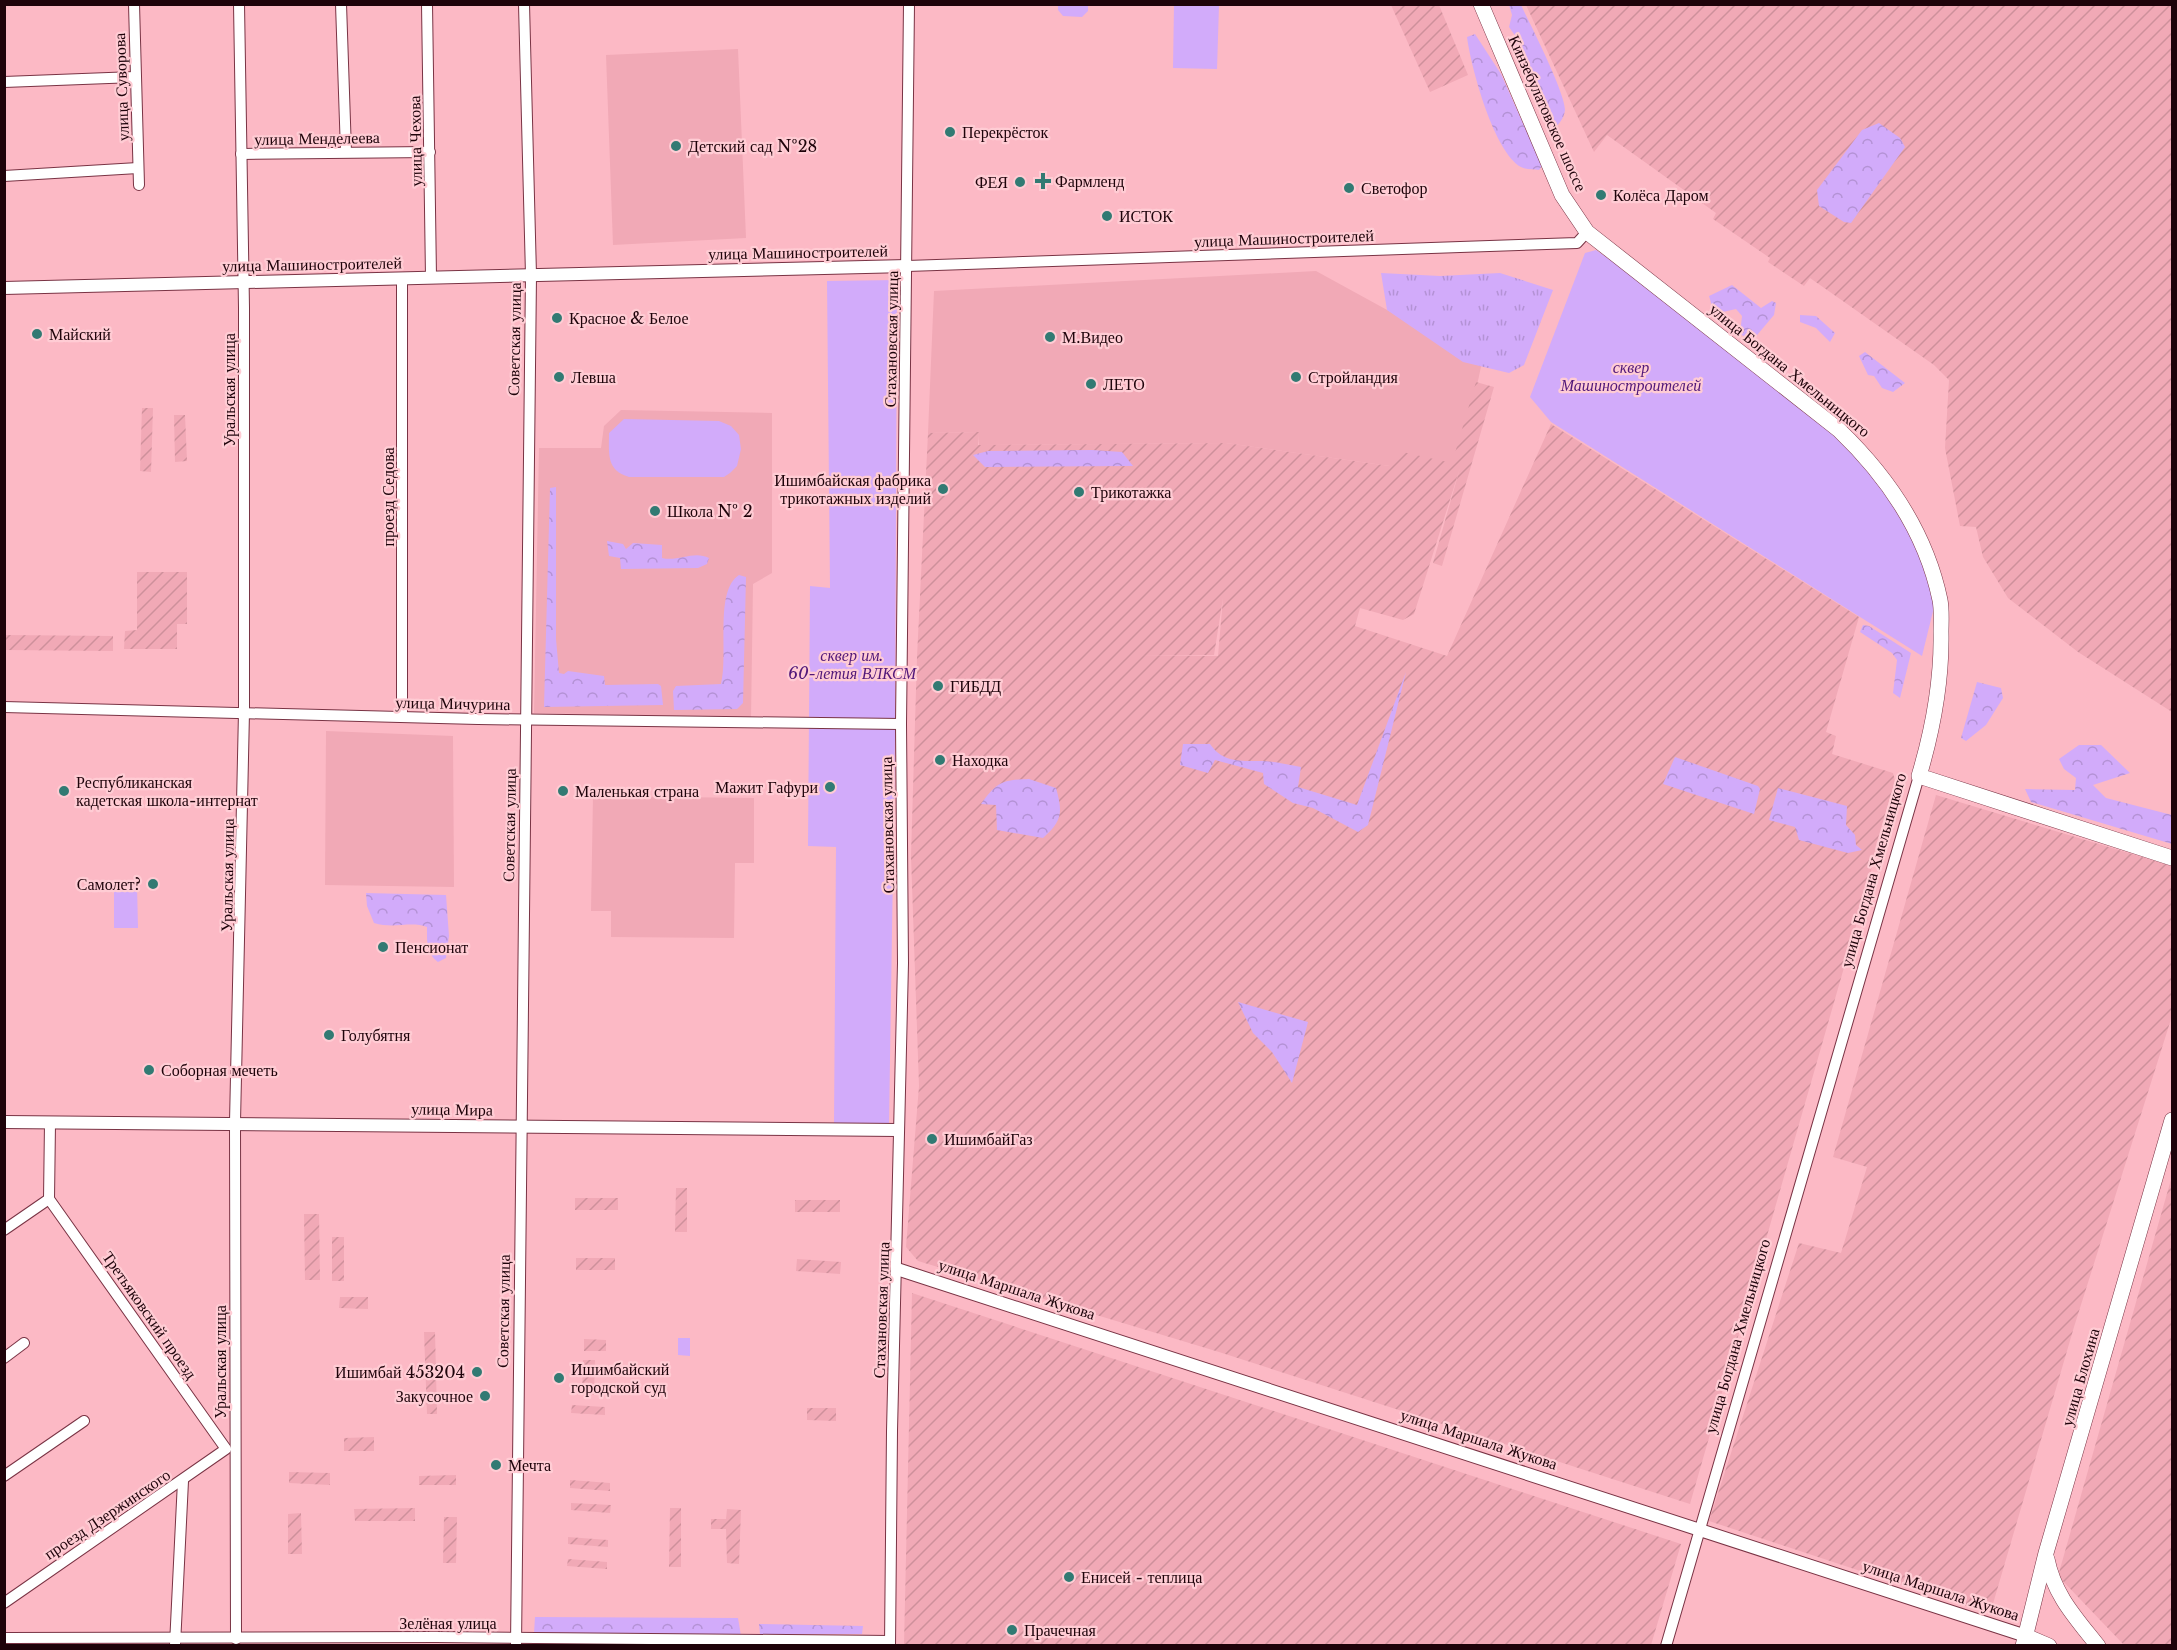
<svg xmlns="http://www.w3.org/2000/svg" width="2177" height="1650" font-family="'Libre Baskerville',serif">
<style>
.built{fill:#f1a9b6}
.industrial{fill:url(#industrial-furrows);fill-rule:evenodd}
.grass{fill:url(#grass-tufts)}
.forest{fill:url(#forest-crowns)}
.park{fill:#d2abfa}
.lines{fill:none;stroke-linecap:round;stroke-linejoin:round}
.minor-casing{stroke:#793344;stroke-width:12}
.tertiary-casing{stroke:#793344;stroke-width:14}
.secondary-casing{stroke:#793344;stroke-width:16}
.minor{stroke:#fff;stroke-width:10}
.tertiary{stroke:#fff;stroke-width:12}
.secondary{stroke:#fff;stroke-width:15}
.poi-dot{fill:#327a73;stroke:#ffccd4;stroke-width:2}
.labels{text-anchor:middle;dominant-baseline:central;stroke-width:4.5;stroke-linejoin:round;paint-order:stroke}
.street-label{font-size:16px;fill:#1e030a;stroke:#ffccd4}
.poi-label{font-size:16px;fill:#1e030a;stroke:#ffccd4;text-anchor:start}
.park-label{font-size:16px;font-style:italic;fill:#511779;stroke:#ffccd4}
</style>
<defs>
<pattern id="industrial-furrows" width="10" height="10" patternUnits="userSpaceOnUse" patternTransform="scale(1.5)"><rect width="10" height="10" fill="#f1a9b6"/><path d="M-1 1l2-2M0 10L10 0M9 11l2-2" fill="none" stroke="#ce909b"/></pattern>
<pattern id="grass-tufts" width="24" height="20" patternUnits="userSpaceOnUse" patternTransform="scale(1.5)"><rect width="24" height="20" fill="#d2abfa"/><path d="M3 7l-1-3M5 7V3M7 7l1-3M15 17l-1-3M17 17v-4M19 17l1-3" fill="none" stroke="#b492d5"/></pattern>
<pattern id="forest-crowns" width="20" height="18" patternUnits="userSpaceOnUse" patternTransform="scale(1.5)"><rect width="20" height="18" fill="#d2abfa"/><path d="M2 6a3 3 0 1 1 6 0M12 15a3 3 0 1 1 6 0" fill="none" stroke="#b492d5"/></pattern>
</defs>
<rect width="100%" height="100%" fill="#fcb9c5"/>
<g class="built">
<path d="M738 49 746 238 613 245 606 55Z"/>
<path d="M1316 271 1482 362 1460 465 1390 466 1226 443 979 445 978 432 928 433 934 291Z"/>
<path d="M621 410 772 413V573L753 584 751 718 534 713 539 448H601L604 426Z"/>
<path d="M326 731 453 736 454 887 325 885Z"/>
<path d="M593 796 754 798V863H735L734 938 611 937V911H591Z"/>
</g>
<g class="industrial">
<path d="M1391 5H1439L1468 75 1430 92Z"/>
<path d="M1526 5H2172V712L2078 652 2008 598 1983 557 1976 527 1960 526 1945 448 1949 380 1934 365 1810 278 1804 286 1768 262 1770 258 1713 219 1716 213 1607 135 1594 152Z"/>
<path d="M1476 382 1494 387 1442 566 1433 563 1460 468 1414 614 1403 620 1360 608 1355 626 1447 656 1551 424 1859 617 1826 732 1836 736 1832 754 1893 773 1895 781 1876 845 1870 877 1690 1504 1219 1352 918 1261 906 1247 919 1086 911 856 917 657 928 433 979 432 978 445 1226 443 1390 466 1398 451 1452 463ZM1223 598 1218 656H1140L1214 655Z"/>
<path d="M142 408H153L151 472 140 471Z"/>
<path d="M174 415H185L187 461 175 462Z"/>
<path d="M137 572H187V624H177V649H124L125 631 137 630Z"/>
<path d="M5 635 113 636V651L5 650Z"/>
<path d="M1936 795 2172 866V1016L2074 1327 1990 1614 1709 1521 1799 1243 1841 1253 1867 1167 1833 1157Z"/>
<path d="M2172 1176V1645H2124L2058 1576Z"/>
<path d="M676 1188H687V1232H675Z"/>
<rect x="575" y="1198" width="43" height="12"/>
<rect x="795" y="1200" width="45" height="12"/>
<path d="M304 1214H319L320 1280H305Z"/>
<rect x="332" y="1237" width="12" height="44"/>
<rect x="576" y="1258" width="39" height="12"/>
<path d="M797 1259 841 1262 840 1274 796 1271Z"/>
<path d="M912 1293 1681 1544 1651 1645H904Z"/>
<path d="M340 1297H368V1309L339 1308Z"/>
<path d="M424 1332H435L437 1414H427Z"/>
<path d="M584 1339 606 1340V1351H584Z"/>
<path d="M583 1360H595L594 1395 582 1394Z"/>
<path d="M572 1405 605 1407V1415L571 1413Z"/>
<path d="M807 1408H836V1421L807 1420Z"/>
<path d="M374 1437V1451H344V1438Z"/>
<path d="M289 1472 330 1473V1485L289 1483Z"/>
<path d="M456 1475V1485H419V1476Z"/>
<path d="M570 1480 610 1483V1491L570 1488Z"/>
<path d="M571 1503 611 1505 610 1513 571 1510Z"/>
<path d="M415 1508V1521H355L354 1509Z"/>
<path d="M670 1508H681V1567H669Z"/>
<path d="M727 1509 741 1510 739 1564 727 1563 726 1529H711V1519H726Z"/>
<path d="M301 1513 302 1554H288V1514Z"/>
<path d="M444 1517H457L456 1563H443Z"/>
<path d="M568 1537 608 1540V1547L568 1544Z"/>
<path d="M568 1559 607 1562V1569L567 1566Z"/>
</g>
<path class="grass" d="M1381 273 1440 276 1500 273 1553 290 1524 365 1509 373 1463 362 1387 310Z"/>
<g class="forest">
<path d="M1509 5H1521C1530 24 1565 92 1565 110 1564 119 1558 125 1553 130L1547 124 1544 102 1537 96 1514 47 1516 37 1509 27 1512 15Z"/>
<path d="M1475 34 1501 74 1542 166 1539 170C1534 169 1526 170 1521 167 1494 152 1471 68 1467 37Z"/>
<path d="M1879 123 1900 138 1905 147 1851 223 1844 222 1819 206 1817 190 1862 130Z"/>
<path d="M1732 285 1761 308 1772 301 1776 303 1774 315 1752 341 1740 334 1742 316 1736 309 1723 312 1712 306 1709 296Z"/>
<path d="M1800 315 1816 316 1835 333 1830 342 1816 328 1800 322Z"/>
<path d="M1865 352 1905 383 1893 392 1882 388 1874 376 1868 375 1859 356Z"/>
<path d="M1092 450 1122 452 1133 466 985 467 973 455 988 451Z"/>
<path d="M556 487V639L559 673 564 674 568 671 604 676 605 685 658 684 661 686 663 705 544 707 550 488Z"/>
<path d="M607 541 623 544 626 549 633 543 662 545V558C678 562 694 550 709 558L707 564 698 568 621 569 620 558 609 556Z"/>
<path d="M739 575 746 577 743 703 737 709 674 710 673 691 676 686 721 684C729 655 714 591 739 575Z"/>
<path d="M1863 625 1869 626 1911 653 1900 698 1893 693 1897 660 1892 653 1860 632Z"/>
<path d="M1406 672 1368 825 1358 832 1313 808 1293 803 1264 784 1263 773 1215 760 1208 773 1180 765 1183 744H1210C1223 763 1241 761 1262 761 1274 761 1289 765 1301 767L1298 787 1357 805Z"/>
<path d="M1977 682 2001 688 2003 698 1986 725 1966 741 1961 738Z"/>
<path d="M2079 745H2101L2130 773 2093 785 2106 798 2172 815V844L2031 802 2025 789 2075 790 2076 778 2064 769 2059 759Z"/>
<path d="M1675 757 1758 786 1760 789 1754 814 1663 784Z"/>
<path d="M1029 779 1056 788C1063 813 1062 821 1043 838L997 830 996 805 981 804C997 782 1002 780 1029 779Z"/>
<path d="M1778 788 1847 806 1846 825 1855 835 1856 845 1862 850 1848 853 1799 840 1795 827 1769 820Z"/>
<path d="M366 893 446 895 449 936 446 958 438 962C426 953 427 941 427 927 411 921 394 929 374 923L367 906Z"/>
<path d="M1238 1002 1308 1022 1292 1083 1272 1052 1253 1033Z"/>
<path d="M535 1617 738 1618 741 1636 534 1633Z"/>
<path d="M759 1624 863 1626 862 1634H760Z"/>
</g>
<g class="park">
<path d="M1058 5H1088V11L1082 17 1063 16 1058 10Z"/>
<path d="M1174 5H1219L1217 69 1173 68Z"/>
<path d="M1596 250 1658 293 1838 436 1887 489 1910 528 1936 599 1922 656 1551 422 1530 397 1585 253Z"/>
<path d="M897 280 895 739 889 1124 834 1125 836 847 808 846 810 586 830 588 827 281Z"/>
<path d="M624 419 719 421 731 426 739 435 741 449 737 466 730 473 724 477H629C606 470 609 454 609 433Z"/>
<path d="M114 885H137L138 928H114Z"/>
<path d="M678 1338H690V1356L678 1355Z"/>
</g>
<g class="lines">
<defs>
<g id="minor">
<path d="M134 4 139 185"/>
<path d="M341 4 346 152"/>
<path d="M427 4 431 277"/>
<path d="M4 82 135 77"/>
<path d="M241 154 430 152"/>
<path d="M4 176 138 168"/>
<path d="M907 266 1577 243 1587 232"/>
<path d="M402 278V717"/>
<path d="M4 707 478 719 901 724"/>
<path d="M49 1199 50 1123"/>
<path d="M4 1230 49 1199"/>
<path d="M4 1358 24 1343"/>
<path d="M4 1476 84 1421"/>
<path d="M4 1603 226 1449 49 1199"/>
<path d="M4 1638 436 1637 890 1641"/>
<path d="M236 1639 235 1122 244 712V308L239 4"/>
<path d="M175 1645 183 1481"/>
<path d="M516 1646 531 275 524 4"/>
<path d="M890 1646 892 1431 903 963 901 724 909 4"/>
<path d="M1666 1646 1919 776"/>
</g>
<g id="tertiary">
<path d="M4 288 907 266"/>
<path d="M4 1122 898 1130"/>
<path d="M897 1269 2026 1636"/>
</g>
<g id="secondary">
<path d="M1481 4 1562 195 1587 232 1839 430C1887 476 1926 533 1940 600 1942 610 1941 622 1941 632 1942 682 1933 729 1919 776L2172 858"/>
<path d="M2047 1559C2054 1595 2076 1618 2098 1646"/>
<path d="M2026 1636 2049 1646"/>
<path d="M2023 1646 2046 1553 2172 1120"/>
</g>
</defs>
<use href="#minor" class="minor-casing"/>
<use href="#tertiary" class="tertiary-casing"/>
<use href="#secondary" class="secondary-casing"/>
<use href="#minor" class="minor"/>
<use href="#tertiary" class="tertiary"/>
<use href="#secondary" class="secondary"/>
</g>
<g class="poi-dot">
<circle cx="950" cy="132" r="6"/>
<circle cx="676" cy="146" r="6"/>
<path d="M1040 172h6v6h6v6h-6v6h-6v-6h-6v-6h6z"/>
<circle cx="1020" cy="182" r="6"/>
<circle cx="1349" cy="188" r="6"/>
<circle cx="1601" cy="195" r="6"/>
<circle cx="1107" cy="216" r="6"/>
<circle cx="557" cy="318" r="6"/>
<circle cx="37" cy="334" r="6"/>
<circle cx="1050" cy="337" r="6"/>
<circle cx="559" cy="377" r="6"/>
<circle cx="1296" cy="377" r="6"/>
<circle cx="1091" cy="384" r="6"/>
<circle cx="943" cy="489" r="6"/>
<circle cx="1079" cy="492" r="6"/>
<circle cx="655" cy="511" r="6"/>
<circle cx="938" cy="686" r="6"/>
<circle cx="940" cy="760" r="6"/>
<circle cx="830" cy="787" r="6"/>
<circle cx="64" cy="791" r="6"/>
<circle cx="563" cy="791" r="6"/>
<circle cx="153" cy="884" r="6"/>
<circle cx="383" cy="947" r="6"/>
<circle cx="329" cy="1035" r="6"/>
<circle cx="149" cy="1070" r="6"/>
<circle cx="932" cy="1139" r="6"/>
<circle cx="477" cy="1372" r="6"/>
<circle cx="559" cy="1378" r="6"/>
<circle cx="485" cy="1396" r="6"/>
<circle cx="496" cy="1465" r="6"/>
<circle cx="1069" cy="1577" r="6"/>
<circle cx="1012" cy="1630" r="6"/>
</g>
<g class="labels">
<g class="street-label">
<text transform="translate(121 87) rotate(-92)">улица Суворова</text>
<text transform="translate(1548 113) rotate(66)">Кинзебулатовское шоссе</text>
<text transform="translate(317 138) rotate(-1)">улица Менделеева</text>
<text transform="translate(415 141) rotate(-91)">улица Чехова</text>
<text transform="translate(1284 238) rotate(-2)">улица Машиностроителей</text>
<text transform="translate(798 252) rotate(-1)">улица Машиностроителей</text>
<text transform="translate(312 264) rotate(-1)">улица Машиностроителей</text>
<text transform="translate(514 339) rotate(-89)">Советская улица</text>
<text transform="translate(891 339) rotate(-89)">Стахановская улица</text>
<text transform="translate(1790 370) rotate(39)">улица Богдана Хмельницкого</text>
<text transform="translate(229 390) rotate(-90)">Уральская улица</text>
<text transform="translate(388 497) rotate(-90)">проезд Седова</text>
<text transform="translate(453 703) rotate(1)">улица Мичурина</text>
<text transform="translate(509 825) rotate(-89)">Советская улица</text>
<text transform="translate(887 825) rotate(-91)">Стахановская улица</text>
<text transform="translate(1873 870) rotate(-74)">улица Богдана Хмельницкого</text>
<text transform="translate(227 875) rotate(-89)">Уральская улица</text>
<text transform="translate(452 1109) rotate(1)">улица Мира</text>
<text transform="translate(1017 1289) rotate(18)">улица Маршала Жукова</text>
<text transform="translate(881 1310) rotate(-88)">Стахановская улица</text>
<text transform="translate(503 1311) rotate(-89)">Советская улица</text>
<text transform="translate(150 1315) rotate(55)">Третьяковский проезд</text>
<text transform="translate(1737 1336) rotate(-74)">улица Богдана Хмельницкого</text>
<text transform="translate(220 1362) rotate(-90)">Уральская улица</text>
<text transform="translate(2080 1377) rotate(-74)">улица Блохина</text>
<text transform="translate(1479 1439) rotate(18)">улица Маршала Жукова</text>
<text transform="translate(107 1514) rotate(-34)">проезд Дзержинского</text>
<text transform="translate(1941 1590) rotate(18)">улица Маршала Жукова</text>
<text x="448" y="1623">Зелёная улица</text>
</g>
<g class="poi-label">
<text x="962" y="132">Перекрёсток</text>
<text x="688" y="146">Детский сад №28</text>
<text x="1055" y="181">Фармленд</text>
<text x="1008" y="182" text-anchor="end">ФЕЯ</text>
<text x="1361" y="188">Светофор</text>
<text x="1613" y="195">Колёса Даром</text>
<text x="1119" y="216">ИСТОК</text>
<text x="569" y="318">Красное &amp; Белое</text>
<text x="49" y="334">Майский</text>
<text x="1062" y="337">М.Видео</text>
<text x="571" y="377">Левша</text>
<text x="1308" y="377">Стройландия</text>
<text x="1103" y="384">ЛЕТО</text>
<text x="931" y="480" text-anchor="end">Ишимбайская фабрика<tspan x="931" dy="18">трикотажных изделий</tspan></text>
<text x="1091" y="492">Трикотажка</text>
<text x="667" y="511">Школа № 2</text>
<text x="950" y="686">ГИБДД</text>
<text x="952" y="760">Находка</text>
<text x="76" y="782">Республиканская<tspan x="76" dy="18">кадетская школа-интернат</tspan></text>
<text x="818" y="787" text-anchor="end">Мажит Гафури</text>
<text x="575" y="791">Маленькая страна</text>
<text x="141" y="884" text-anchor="end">Самолет?</text>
<text x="395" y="947">Пенсионат</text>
<text x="341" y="1035">Голубятня</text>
<text x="161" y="1070">Соборная мечеть</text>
<text x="944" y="1139">ИшимбайГаз</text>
<text x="571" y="1369">Ишимбайский<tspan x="571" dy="18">городской суд</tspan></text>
<text x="465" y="1372" text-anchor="end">Ишимбай 453204</text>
<text x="473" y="1396" text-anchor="end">Закусочное</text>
<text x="508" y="1465">Мечта</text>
<text x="1081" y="1577">Енисей - теплица</text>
<text x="1024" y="1630">Прачечная</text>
</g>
<g class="park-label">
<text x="1631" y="367">сквер<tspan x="1631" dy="18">Машиностроителей</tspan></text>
<text x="852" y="655">сквер им.<tspan x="852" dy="18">60-летия ВЛКСМ</tspan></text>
</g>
</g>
<rect width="2177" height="1650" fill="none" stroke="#1e030a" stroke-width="12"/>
</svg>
